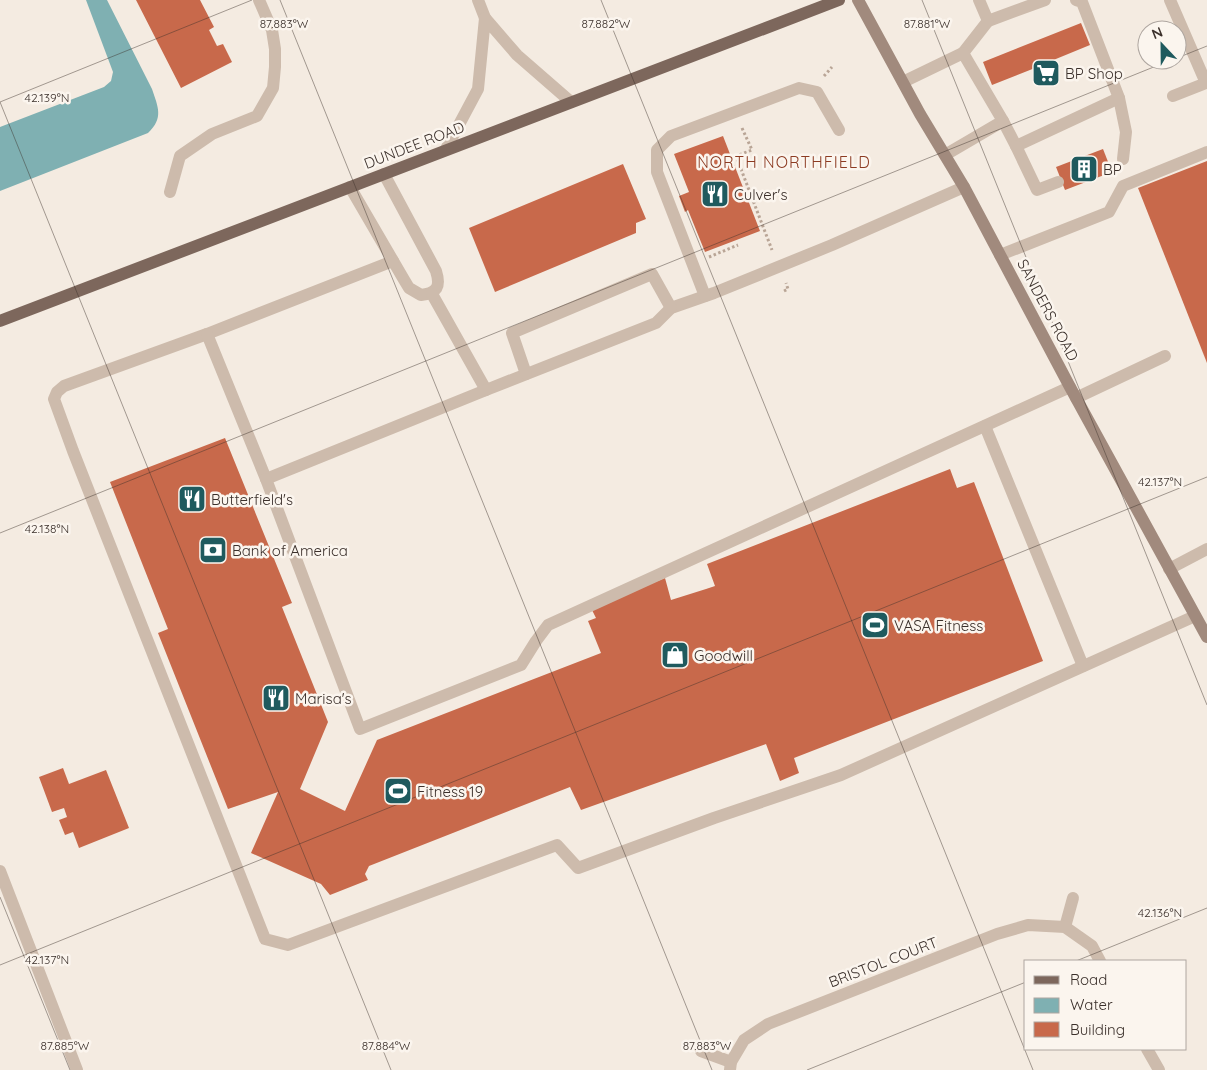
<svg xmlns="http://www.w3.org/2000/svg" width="1207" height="1070" font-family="Quicksand,sans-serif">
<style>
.water{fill:#7fb0b2}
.building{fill:#c8694b}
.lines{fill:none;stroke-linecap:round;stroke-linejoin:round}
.path{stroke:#b9a596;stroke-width:3;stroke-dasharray:2.5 2.5;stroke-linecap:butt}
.lane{stroke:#cdbbac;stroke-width:12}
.street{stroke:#cdbbac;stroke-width:12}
.secondary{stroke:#a18a7d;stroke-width:12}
.primary{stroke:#7d675c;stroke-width:12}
.ticks{fill:none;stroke:#3b302b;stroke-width:1;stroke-opacity:0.45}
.labels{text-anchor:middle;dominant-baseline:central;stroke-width:5;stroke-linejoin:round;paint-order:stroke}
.poi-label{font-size:15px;fill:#3b302b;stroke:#fbf5ee;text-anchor:start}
.street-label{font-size:15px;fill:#3b302b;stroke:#fbf5ee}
.neighbourhood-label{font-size:16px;letter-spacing:1px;fill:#8c3b22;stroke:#fbf5ee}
.ticks-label{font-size:12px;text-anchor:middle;fill:#3b302b;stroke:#fbf5ee;stroke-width:5;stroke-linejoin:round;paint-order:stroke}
</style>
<rect width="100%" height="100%" fill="#f4ebe1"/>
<path class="water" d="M86 0H107L152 89C158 107 164 118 148 133L0 191V127L104 87 111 81 113 72Z"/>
<g class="building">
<path d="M136 0H200L214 27 209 30 217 46 223 44 232 62 181 88Z"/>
<path d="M1081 23 1090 45 1051 61 1057 77 1041 84 1035 68 992 85 983 62Z"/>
<path d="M723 136 760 231 705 252 688 210 685 212 679 196 689 192 674 154Z"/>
<path d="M1103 149 1112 172 1065 190 1056 167Z"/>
<path d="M1207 161V363L1138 188Z"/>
<path d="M623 164 646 219 636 223V233L495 292 469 228Z"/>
<path d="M225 438 292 603 282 607 328 722 300 789 345 811 377 740 601 653 588 621 596 618 591 608 665 578 671 600 706 589 715 586 707 564 950 469 957 488 974 482 1043 661 794 758 799 773 780 781 766 744 581 810 570 787 369 866 365 874 368 880 330 895 321 884 251 853 278 792 228 809 158 633 168 629 110 482Z"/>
<path d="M63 768 69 784 106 770 129 828 79 848 73 832 65 835 59 820 67 817 64 808 52 812 39 777Z"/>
</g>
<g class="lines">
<g class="path">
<path d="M824 76 832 67"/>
<path d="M742 128 752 150 736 156 772 250"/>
<path d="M709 257 738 245"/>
<path d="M784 291 788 289 786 283"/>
</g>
<g class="lane">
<path d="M478 0 485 18"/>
<path d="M979 0 988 21 1045 0"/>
<path d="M1170 0 1206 83 1173 96"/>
<path d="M963 53 988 21"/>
<path d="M903 82 963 53 1003 121 945 155"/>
<path d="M1119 98 1126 132 1123 159"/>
<path d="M1003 121 1016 146 1119 98 1082 2 1076 0"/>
<path d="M1016 146 1037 190 1058 182"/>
<path d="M446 149 478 89 485 18 517 55 571 102"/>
<path d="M350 187 403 278 409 288 421 295C437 293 441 287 436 271L384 174"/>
<path d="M1000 255 1109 212 1123 186 1207 152"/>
<path d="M393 261 207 334 64 386 57 392 54 399 73 451 265 939 288 945 557 845 578 868 714 818 841 775 1195 616"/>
<path d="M432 294 486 390 656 323 671 308 714 293 832 245 964 187"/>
<path d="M705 296 657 172V150L671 136 799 88 817 92 839 130"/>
<path d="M207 334 266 479 486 390"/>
<path d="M526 374 512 333 652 274 671 308"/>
<path d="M1076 398 1165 356"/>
<path d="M985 426 1083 666"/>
<path d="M266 479 360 729 521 665 536 641 548 625 1070 387"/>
<path d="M1169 569 1207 549"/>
</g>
<g class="street">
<path d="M170 192 180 156 212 134 257 116 273 88 275 67V49L272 30 259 0"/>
<path d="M0 871 77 1070"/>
<path d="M1065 927 1073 898"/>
<path d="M1147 1049 1159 1070"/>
<path d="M701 1051 731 1062"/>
<path d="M730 1070 731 1062 744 1040 768 1024 997 934 1028 925 1065 927 1092 946 1100 961"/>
</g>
<path class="secondary" d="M858 0 920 114 964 187 1070 387 1207 637"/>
<path class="primary" d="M0 321 839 0"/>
</g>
<path class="ticks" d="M280 0 712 1070M601 0 1033 1070M922 0 1207 705M1177 58 1207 46M0 102 391 1070M0 102 252 0M0 533 1171 60M0 897 70 1070M1076 961 1207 908M0 965 1207 477M807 1070 1026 982"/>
<defs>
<symbol id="supermarket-square" viewBox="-11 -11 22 22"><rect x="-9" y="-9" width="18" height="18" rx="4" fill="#1f5a5e" stroke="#fbf5ee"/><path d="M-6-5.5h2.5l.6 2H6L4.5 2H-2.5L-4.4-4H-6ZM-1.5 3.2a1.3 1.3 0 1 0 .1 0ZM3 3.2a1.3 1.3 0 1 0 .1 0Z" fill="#fff"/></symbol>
<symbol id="building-square" viewBox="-11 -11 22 22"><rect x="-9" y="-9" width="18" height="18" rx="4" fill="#1f5a5e" stroke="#fbf5ee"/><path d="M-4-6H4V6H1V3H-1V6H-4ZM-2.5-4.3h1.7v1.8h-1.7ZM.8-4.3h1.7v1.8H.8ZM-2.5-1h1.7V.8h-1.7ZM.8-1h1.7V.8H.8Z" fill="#fff"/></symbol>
<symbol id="restaurant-square" viewBox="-11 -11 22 22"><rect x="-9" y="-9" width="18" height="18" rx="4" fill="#1f5a5e" stroke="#fbf5ee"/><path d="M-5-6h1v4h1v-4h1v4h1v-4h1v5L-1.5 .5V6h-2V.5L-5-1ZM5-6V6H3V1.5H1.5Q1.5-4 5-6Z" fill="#fff"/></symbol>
<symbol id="bank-square" viewBox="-11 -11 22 22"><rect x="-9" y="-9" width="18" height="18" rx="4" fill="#1f5a5e" stroke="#fbf5ee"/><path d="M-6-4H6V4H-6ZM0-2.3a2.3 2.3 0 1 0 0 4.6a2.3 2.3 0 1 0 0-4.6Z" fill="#fff"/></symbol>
<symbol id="stadium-square" viewBox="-11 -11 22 22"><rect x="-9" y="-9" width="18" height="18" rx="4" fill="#1f5a5e" stroke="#fbf5ee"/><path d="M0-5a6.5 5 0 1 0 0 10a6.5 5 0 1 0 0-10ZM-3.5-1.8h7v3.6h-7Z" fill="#fff"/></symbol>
<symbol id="shop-square" viewBox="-11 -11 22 22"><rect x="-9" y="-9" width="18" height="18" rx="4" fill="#1f5a5e" stroke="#fbf5ee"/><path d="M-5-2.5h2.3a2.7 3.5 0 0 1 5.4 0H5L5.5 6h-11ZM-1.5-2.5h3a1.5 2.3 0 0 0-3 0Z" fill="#fff"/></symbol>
</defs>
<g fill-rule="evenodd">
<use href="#supermarket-square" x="1030" y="57" width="32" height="32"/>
<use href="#building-square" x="1068" y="153" width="32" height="32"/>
<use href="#restaurant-square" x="699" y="178" width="32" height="32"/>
<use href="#restaurant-square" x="176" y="483" width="32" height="32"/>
<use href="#bank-square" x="197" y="534" width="32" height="32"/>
<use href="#stadium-square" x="859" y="609" width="32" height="32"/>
<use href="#shop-square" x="659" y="639" width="32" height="32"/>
<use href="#restaurant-square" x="260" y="682" width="32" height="32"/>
<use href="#stadium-square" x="382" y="775" width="32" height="32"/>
</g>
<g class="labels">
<g class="poi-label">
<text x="1065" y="73">BP Shop</text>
<text x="1103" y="169">BP</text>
<text x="734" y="194">Culver's</text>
<text x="211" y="499">Butterfield's</text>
<text x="232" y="550">Bank of America</text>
<text x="894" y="625">VASA Fitness</text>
<text x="694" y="655">Goodwill</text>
<text x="295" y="698">Marisa's</text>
<text x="417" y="791">Fitness 19</text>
</g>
<g class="street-label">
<text transform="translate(414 145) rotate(-21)">DUNDEE ROAD</text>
<text transform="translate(1048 310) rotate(62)">SANDERS ROAD</text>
<text transform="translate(883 962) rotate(-21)">BRISTOL COURT</text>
</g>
<g class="neighbourhood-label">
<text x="784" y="162">NORTH NORTHFIELD</text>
</g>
</g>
<g class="ticks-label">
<text x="284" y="28">87.883°W</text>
<text x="606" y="28">87.882°W</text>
<text x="927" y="28">87.881°W</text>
<text x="47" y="102">42.139°N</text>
<text x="1160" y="486">42.137°N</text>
<text x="47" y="533">42.138°N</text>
<text x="1160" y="917">42.136°N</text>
<text x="47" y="964">42.137°N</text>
<text x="65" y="1050">87.885°W</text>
<text x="386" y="1050">87.884°W</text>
<text x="707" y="1050">87.883°W</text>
</g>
<rect x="1024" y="960" width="162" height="90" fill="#fbf5ee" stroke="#aea6a0"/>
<rect x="1034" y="976" width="25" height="8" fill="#7d675c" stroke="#aea6a0"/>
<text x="1070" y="985" font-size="15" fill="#3b302b">Road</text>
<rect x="1034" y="998" width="25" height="15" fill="#7fb0b2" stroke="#aea6a0"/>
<text x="1070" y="1010" font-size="15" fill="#3b302b">Water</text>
<rect x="1034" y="1022" width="25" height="15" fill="#c8694b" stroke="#aea6a0"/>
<text x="1070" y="1035" font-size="15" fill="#3b302b">Building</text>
<g transform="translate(1162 45) rotate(338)"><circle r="24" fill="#fbf5ee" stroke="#aea6a0"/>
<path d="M0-4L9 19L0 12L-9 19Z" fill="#1f5a5e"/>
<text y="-8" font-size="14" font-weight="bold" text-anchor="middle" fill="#3b302b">N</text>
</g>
</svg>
